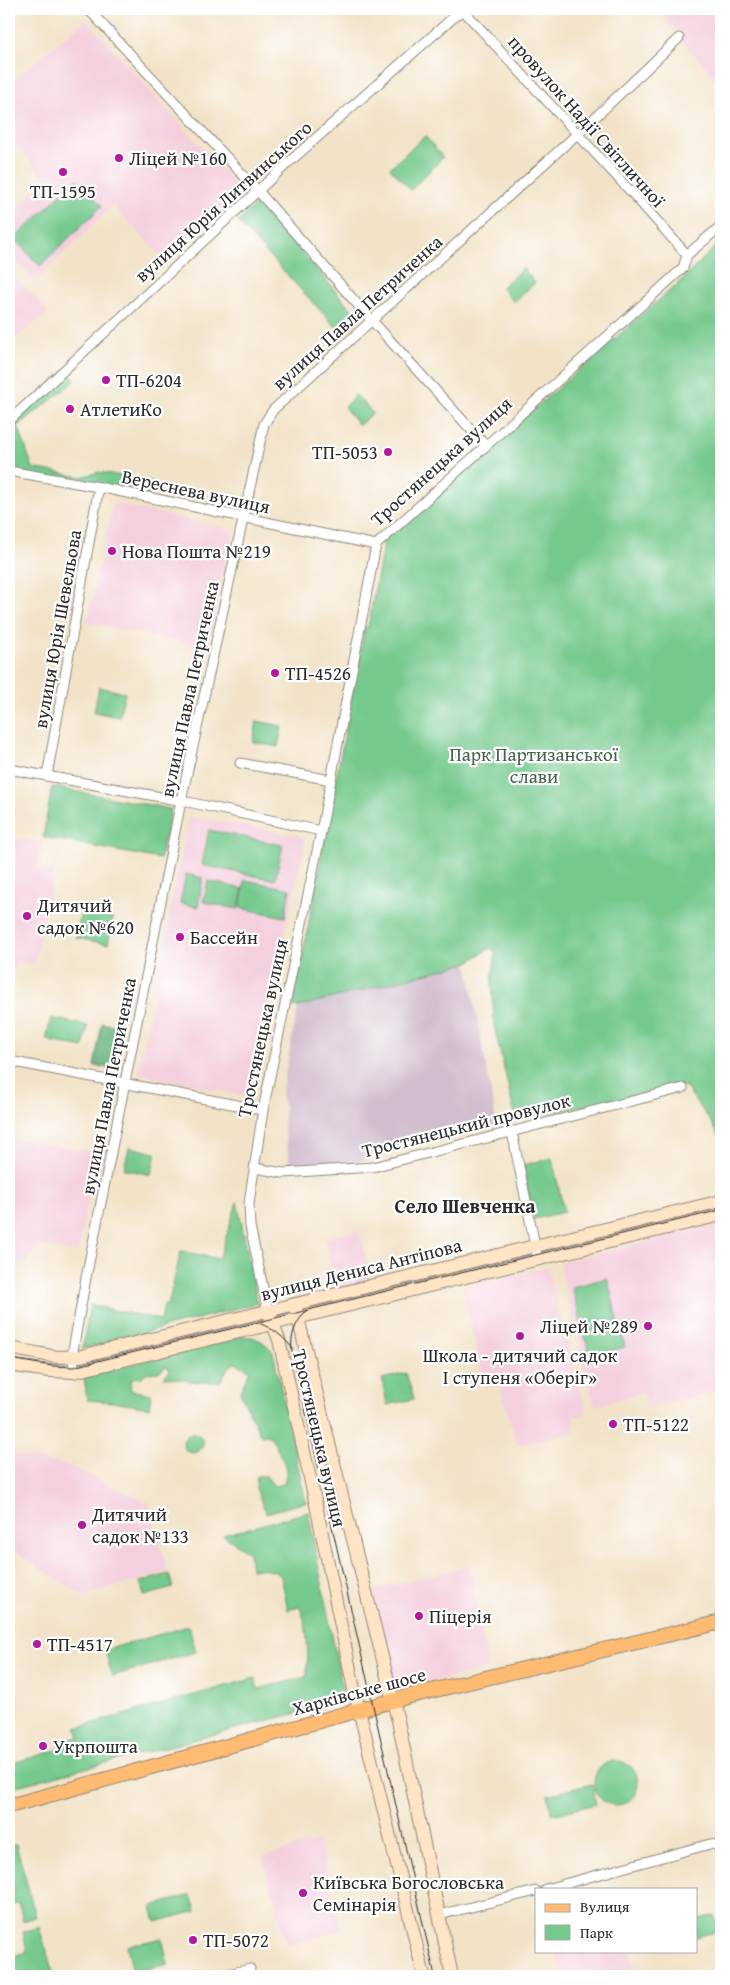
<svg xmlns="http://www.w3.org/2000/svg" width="730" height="1985" font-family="'Gentium Book Plus',serif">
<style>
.built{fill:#f4cfdd}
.industrial{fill:#d0bdcd}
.green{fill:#74c98d;stroke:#507a5c}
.forest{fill:#5fad78;stroke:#456c52}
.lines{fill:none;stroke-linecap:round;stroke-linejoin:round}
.street-casing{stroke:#8e877a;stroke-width:11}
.secondary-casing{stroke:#8e877a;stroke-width:14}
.primary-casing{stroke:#8e877a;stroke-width:16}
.street{stroke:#fff;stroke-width:9}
.secondary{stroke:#ffe4c6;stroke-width:12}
.primary{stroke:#ffbb71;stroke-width:14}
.tram{stroke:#2b2b2b;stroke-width:1}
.poi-dot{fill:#b5179e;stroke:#fff;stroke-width:2}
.labels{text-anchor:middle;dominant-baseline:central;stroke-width:4.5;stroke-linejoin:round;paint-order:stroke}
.street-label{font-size:19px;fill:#2b2b2b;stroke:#fff}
.poi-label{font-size:19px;fill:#2b2b2b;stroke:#fff;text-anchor:start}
.park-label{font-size:19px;fill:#45624d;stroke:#fff}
.neighbourhood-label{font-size:20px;font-weight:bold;fill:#2b2b2b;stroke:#fff}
</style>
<rect width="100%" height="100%" fill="#fff"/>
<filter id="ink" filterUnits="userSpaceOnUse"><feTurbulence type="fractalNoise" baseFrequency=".02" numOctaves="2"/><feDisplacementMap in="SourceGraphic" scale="10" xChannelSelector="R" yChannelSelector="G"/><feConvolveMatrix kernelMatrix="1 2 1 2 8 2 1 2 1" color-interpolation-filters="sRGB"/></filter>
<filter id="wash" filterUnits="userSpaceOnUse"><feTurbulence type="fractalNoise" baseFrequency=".0096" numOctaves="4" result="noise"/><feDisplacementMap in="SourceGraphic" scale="20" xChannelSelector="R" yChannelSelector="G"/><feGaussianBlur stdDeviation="1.12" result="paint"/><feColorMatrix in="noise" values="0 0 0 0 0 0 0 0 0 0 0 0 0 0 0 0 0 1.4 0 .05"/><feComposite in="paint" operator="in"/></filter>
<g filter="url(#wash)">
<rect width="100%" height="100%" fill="#f2e3c8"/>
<g class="built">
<path d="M658 9H721V87Z"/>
<path d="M86 19 241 191 165 261 113 205 35 281 9 254V216L46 180 9 136V85Z"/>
<path d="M9 271 48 312 9 344Z"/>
<path d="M113 503 233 530 207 648 87 622Z"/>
<path d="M189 816 306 837 250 1097 138 1074Z"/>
<path d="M9 837 42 843 37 867 54 870 34 965 16 962 9 998Z"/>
<path d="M9 1138 97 1153 78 1253 39 1245 26 1263 9 1260Z"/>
<path d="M721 1223V1389L646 1409 644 1392 595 1406 559 1263Z"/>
<path d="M359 1230 372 1283 336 1291 325 1238Z"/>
<path d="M547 1267 587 1414 573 1417 575 1432 517 1445 500 1386 486 1388 462 1287Z"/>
<path d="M9 1454 67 1465 149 1503 168 1572 83 1596 9 1547Z"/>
<path d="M469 1566 489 1669 411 1686 402 1684 394 1679 392 1671 373 1590Z"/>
<path d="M319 1840 342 1930 286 1945 263 1857Z"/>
<path d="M555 1951H630L635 1967 606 1976H563Z"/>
</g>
<path class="industrial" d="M467 963 497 1126 383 1152 367 1160 323 1168 291 1169 283 1124 285 1107 281 1095 298 1007Z"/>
<g class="green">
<path d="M425 136 443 157 411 190 390 168Z"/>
<path d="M77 179 102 206 40 266 14 239Z"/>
<path d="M258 202 360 319 343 335 238 222Z"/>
<path d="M721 242V1140L711 1122 685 1086 516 1120 494 1025 492 980 496 952 490 948 467 963 298 1007 293 1006 365 627H368L384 540 675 286Z"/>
<path d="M523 268 535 283 514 302 501 288Z"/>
<path d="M66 369 75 381 18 426 33 468 81 477 99 472 155 482 149 498 9 471V422Z"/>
<path d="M356 395 373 413 359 425 344 407Z"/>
<path d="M99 687 125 693 119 717 94 712Z"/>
<path d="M257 721 282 726 278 747 253 742Z"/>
<path d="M52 787 171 809 160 859 43 837Z"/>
<path d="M209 830 283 845 275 880 202 865Z"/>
<path d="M186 874 203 878 198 907 180 903Z"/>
<path d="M245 880 290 889 285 917 240 908Z"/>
<path d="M208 881 243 889 238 909 203 902Z"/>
<path d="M81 912 113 919 108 944 76 938Z"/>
<path d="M51 1018 88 1026 83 1048 46 1040Z"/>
<path d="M129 1147 156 1153 151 1175 124 1169Z"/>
<path d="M552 1158 564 1212 534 1219 523 1165Z"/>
<path d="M237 1202 258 1303 82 1349 90 1305 161 1320 164 1305H168L181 1251 219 1259Z"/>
<path d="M607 1278 625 1347 590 1356 572 1287Z"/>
<path d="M240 1336C255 1336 263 1340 273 1352L306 1502 266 1513 256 1488 257 1476H266L274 1486 284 1484 287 1468 271 1437 266 1435 261 1436 240 1392 250 1370 235 1363 228 1368 220 1382H198L164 1377 170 1370 166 1366 159 1372 146 1373 142 1377 132 1378 130 1390 151 1394 149 1408 113 1402 87 1400 84 1377Z"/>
<path d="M406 1373 414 1399 387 1405 382 1379Z"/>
<circle cx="193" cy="1443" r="10"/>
<path d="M308 1512 343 1692 335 1703 17 1786 13 1763 60 1749 59 1742 79 1737 76 1728 255 1678 258 1689 306 1677C309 1662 308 1619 299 1607L288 1610 281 1576C274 1568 261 1570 251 1569L249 1553 223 1535Z"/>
<path d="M169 1574 173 1588 144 1596 140 1582Z"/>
<path d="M189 1626 196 1652 112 1676 105 1650Z"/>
<circle cx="616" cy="1783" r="22"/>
<path d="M592 1784 596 1804 552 1815 547 1795Z"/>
<path d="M16 1844 36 1917 23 1921 19 1903 9 1906V1893L15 1891 9 1868V1846Z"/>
<path d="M191 1895 196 1911 156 1922 152 1906Z"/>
<path d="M714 1915 719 1931 696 1937V1920Z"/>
<path d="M39 1927 54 1976H9V1957L27 1952 23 1932Z"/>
<path d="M162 1938 168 1964 133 1972 127 1946Z"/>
</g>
<path class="forest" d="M102 1023 122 1027 114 1069 94 1066Z"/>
</g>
<g filter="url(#ink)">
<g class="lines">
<defs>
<g id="street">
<path d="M88 9 258 191 366 314 486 446"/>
<path d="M462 9 633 194 687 255"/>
<path d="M9 421 289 162 463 9"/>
<path d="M9 471 99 487 376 545"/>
<path d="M240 763 331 780"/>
<path d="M9 769 188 802 321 831"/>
<path d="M47 776 99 487"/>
<path d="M9 1061 263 1110"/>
<path d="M512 1132 538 1260"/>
<path d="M255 1168 283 1173 373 1167 683 1088"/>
<path d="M268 1311 250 1226 249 1203 263 1110 320 837 376 545 683 268 687 255 721 226"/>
<path d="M74 1372 73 1350 86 1278 181 801 264 424 273 410 586 126 679 38"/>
<path d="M546 1889 710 1844 721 1846"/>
<path d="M439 1915 536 1891"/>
<path d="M218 1976 250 1969"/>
</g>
<g id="secondary">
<path d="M296 1310 398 1721 452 1976"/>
<path d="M270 1316 279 1340 316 1505 354 1689 424 1976"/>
<path d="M9 1348 57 1357 81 1356 721 1201"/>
<path d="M9 1365 49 1371 74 1372 721 1215"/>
</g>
<path id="primary" d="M9 1806 410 1696 721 1622"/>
</defs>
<use href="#street" class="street-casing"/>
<use href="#secondary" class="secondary-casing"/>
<use href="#primary" class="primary-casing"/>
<use href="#street" class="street"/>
<use href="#secondary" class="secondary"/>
<use href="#primary" class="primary"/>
<g class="tram">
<path d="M306 1311C295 1323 290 1336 292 1352L435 1976"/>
<path d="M258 1323C273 1328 284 1337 293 1349"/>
<path d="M9 1359 52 1366 73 1367 721 1210"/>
</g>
</g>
</g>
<g class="poi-dot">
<circle cx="119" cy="158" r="5"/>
<circle cx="63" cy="172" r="5"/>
<circle cx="106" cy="380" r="5"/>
<circle cx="70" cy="409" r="5"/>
<circle cx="388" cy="452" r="5"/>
<circle cx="112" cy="551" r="5"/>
<circle cx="275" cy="673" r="5"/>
<circle cx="27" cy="916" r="5"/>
<circle cx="180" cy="937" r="5"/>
<circle cx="648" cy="1326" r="5"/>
<circle cx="520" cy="1336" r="5"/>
<circle cx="613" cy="1424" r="5"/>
<circle cx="82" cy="1525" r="5"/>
<circle cx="419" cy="1616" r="5"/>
<circle cx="37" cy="1644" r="5"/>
<circle cx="43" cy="1746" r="5"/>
<circle cx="303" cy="1893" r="5"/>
<circle cx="193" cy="1940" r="5"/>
</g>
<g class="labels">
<g class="street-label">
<text transform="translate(587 121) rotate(48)">провулок Надії Світличної</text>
<text transform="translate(223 201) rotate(-42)">вулиця Юрія Литвинського</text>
<text transform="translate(357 312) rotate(-42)">вулиця Павла Петриченка</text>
<text transform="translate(441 461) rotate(-42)">Тростянецька вулиця</text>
<text transform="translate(196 491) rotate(12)">Вереснева вулиця</text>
<text transform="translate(57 629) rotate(-80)">вулиця Юрія Шевельова</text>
<text transform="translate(189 689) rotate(-78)">вулиця Павла Петриченка</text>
<text transform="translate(262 1028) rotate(-78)">Тростянецька вулиця</text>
<text transform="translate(108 1086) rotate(-79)">вулиця Павла Петриченка</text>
<text transform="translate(466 1125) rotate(-14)">Тростянецький провулок</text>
<text transform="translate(361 1269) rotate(-14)">вулиця Дениса Антіпова</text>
<text transform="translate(320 1438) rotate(77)">Тростянецька вулиця</text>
<text transform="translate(359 1691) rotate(-15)">Харківське шосе</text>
</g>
<g class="poi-label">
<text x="129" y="158">Ліцей №160</text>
<text x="63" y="191" text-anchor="middle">ТП-1595</text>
<text x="116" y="380">ТП-6204</text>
<text x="80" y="409">АтлетиКо</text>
<text x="378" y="452" text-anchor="end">ТП-5053</text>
<text x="122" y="551">Нова Пошта №219</text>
<text x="285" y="673">ТП-4526</text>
<text x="37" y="905">Дитячий<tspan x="37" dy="22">садок №620</tspan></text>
<text x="190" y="937">Бассейн</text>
<text x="638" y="1326" text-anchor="end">Ліцей №289</text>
<text x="520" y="1355" text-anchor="middle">Школа - дитячий садок<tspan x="520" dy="22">І ступеня «Оберіг»</tspan></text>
<text x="623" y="1424">ТП-5122</text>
<text x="92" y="1514">Дитячий<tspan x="92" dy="22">садок №133</tspan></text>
<text x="429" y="1616">Піцерія</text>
<text x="47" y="1644">ТП-4517</text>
<text x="53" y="1746">Укрпошта</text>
<text x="313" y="1882">Київська Богословська<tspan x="313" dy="22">Семінарія</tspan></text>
<text x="203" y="1940">ТП-5072</text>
</g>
<g class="park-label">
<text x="534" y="754">Парк Партизанської<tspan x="534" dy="22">слави</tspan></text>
</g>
<g class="neighbourhood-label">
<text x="465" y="1205">Село Шевченка</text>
</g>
</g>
<rect width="730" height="1985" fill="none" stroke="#fff" stroke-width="30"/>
<rect x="535" y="1888" width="162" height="65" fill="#ffffff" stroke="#aaaaaa"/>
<rect x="545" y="1904" width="25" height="8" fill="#ffbb71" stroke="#aaaaaa"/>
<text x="580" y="1912" font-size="15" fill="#2b2b2b">Вулиця</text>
<rect x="545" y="1925" width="25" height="15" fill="#74c98d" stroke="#aaaaaa"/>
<text x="580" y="1938" font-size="15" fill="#2b2b2b">Парк</text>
</svg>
